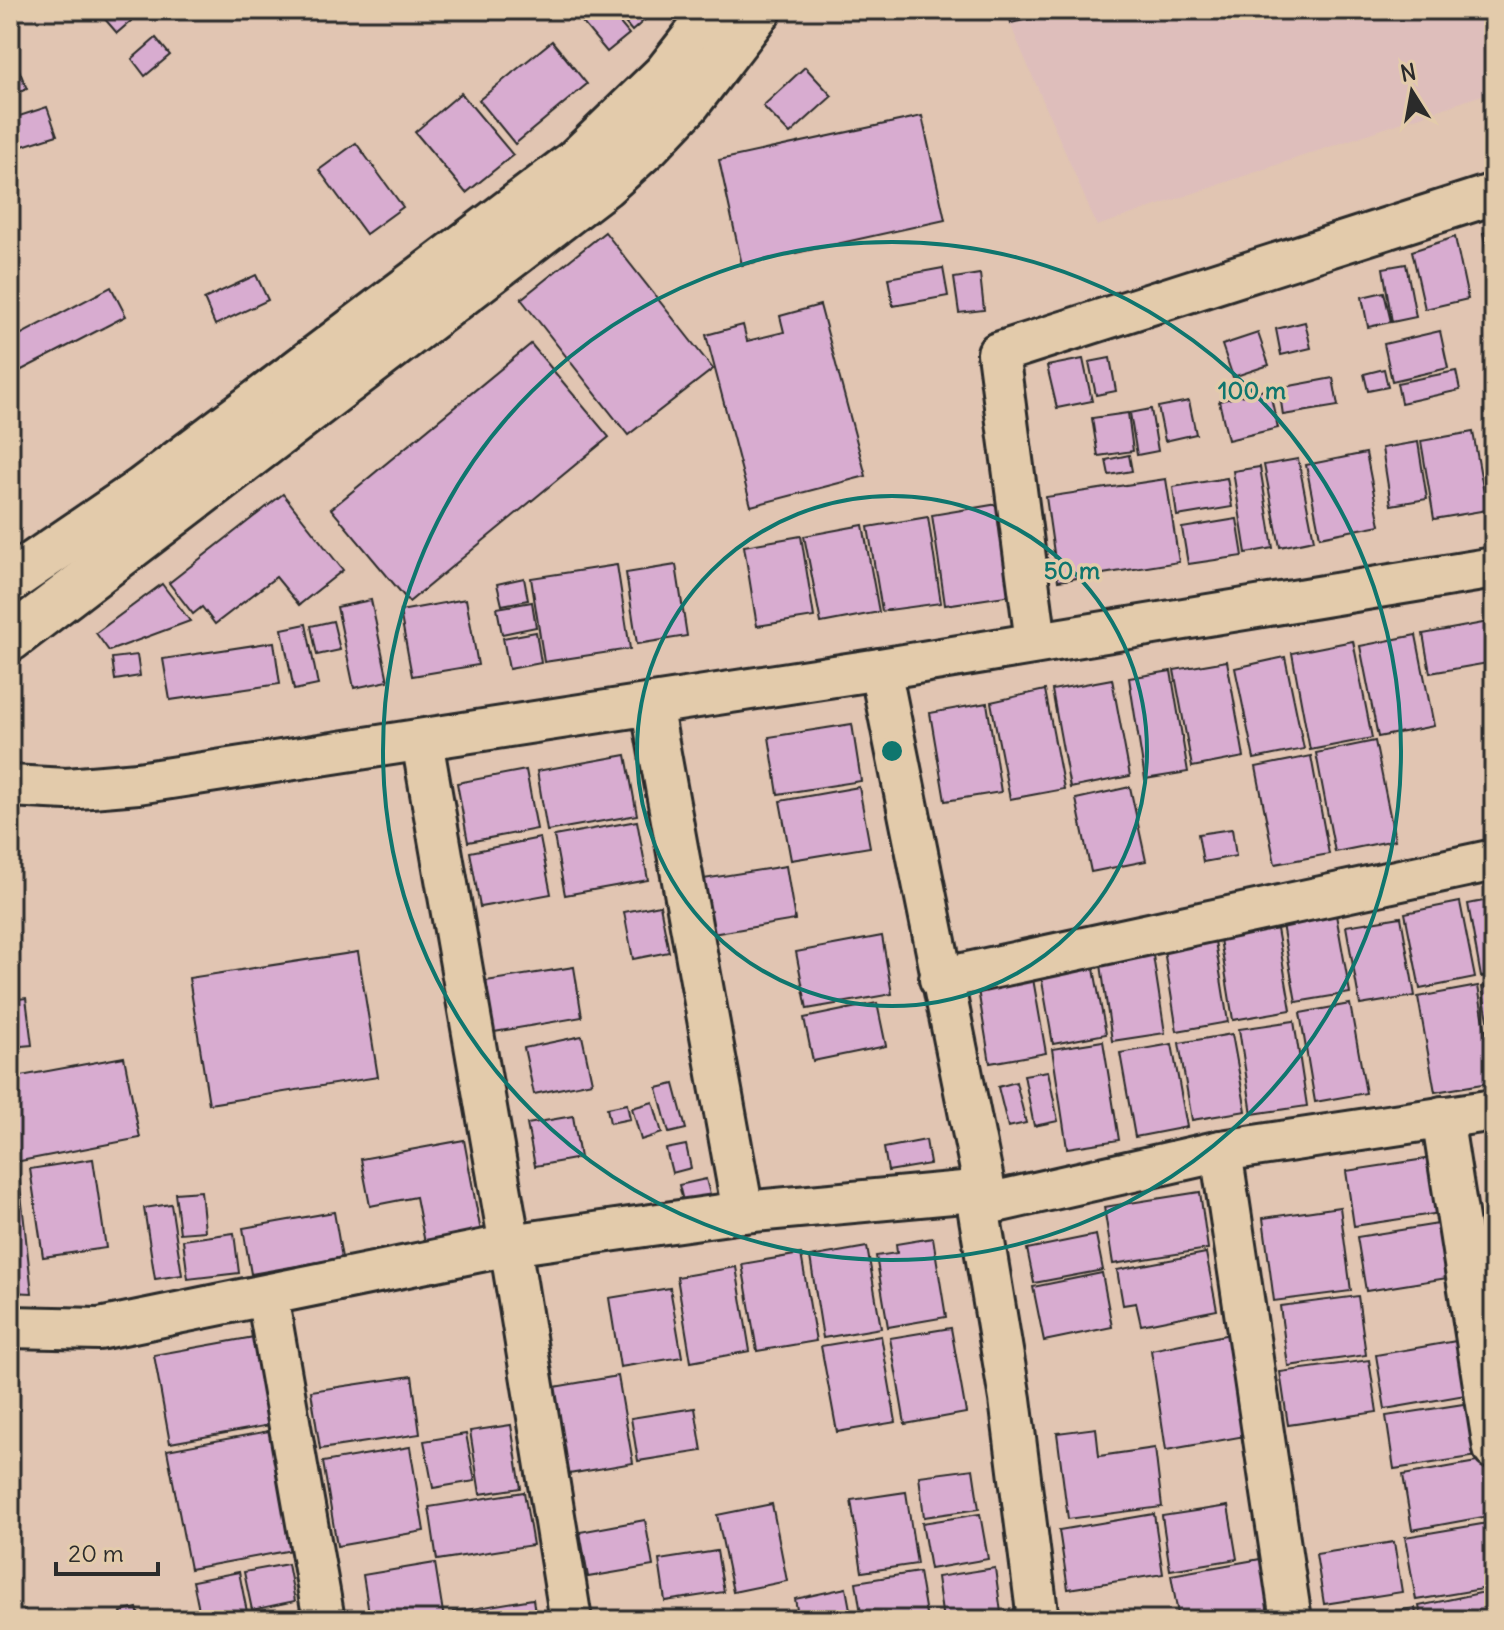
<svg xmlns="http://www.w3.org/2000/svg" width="1504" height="1630" font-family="Delius,sans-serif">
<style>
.built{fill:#debebb}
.building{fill:#d8acd0;stroke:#2b2b2b;stroke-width:2}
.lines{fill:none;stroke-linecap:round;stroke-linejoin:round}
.minor-casing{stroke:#2b2b2b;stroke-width:46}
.secondary-casing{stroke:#2b2b2b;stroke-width:50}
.minor{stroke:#e3cbab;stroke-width:40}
.secondary{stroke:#e3cbab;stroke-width:44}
.ring{fill:none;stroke:#0f766e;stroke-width:4}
.centre{fill:#0f766e;stroke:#e3cbab;stroke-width:4}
.ring-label{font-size:24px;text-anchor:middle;font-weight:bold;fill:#0f766e;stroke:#e3cbab;stroke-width:7;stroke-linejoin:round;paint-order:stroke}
</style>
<rect width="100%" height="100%" fill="#e1c5b2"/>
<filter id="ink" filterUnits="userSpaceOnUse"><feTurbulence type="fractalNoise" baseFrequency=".0125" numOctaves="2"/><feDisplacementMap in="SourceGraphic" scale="16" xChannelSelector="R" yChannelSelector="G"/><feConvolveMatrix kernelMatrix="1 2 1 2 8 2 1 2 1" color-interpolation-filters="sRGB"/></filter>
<g filter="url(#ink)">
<path class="built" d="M1004 10H1494V91L1097 226Z"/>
<g class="building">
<path d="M113 10H124L132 20 117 33 104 18Z"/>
<path d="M585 10H609L629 34 607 52 577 16Z"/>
<path d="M614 10H656L632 31Z"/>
<path d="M1008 10H1045L1046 15 1011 23Z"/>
<path d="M156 38 170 55 145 76 132 59Z"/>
<path d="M552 41 587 84 515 144 479 100Z"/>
<path d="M14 58 27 89 10 96V60Z"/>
<path d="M805 67 832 96 790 134 763 106Z"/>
<path d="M461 93 513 155 466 193 415 132Z"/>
<path d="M47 107 57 135 10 150V119Z"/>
<path d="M922 116 945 220 742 265 719 160Z"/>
<path d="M356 143 403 207 366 234 319 170Z"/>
<path d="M1494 230V265L1490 266 1483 233Z"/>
<path d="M605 232 713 369 628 435 521 299Z"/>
<path d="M1455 237 1468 299 1425 309 1412 251Z"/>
<path d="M1406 264 1416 317 1392 322 1383 268Z"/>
<path d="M943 268 948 296 893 306 888 278Z"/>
<path d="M980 274 984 310 959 313 954 278Z"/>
<path d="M256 275 268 300 215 325 204 299Z"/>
<path d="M111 287 126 316 10 376V340Z"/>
<path d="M1384 292 1391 322 1368 327 1362 297Z"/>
<path d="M820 305 866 476 751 506 706 335 743 325 747 341 784 332 780 316Z"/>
<path d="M1305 322 1311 348 1281 355 1276 329Z"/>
<path d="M1440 331 1448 368 1392 381 1384 344Z"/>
<path d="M1258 333 1269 365 1233 377 1222 345Z"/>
<path d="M531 344 609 437 409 602 331 509Z"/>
<path d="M1110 358 1116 391 1096 395 1089 362Z"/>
<path d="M1083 359 1092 401 1057 408 1047 366Z"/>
<path d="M1384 369 1388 387 1368 391 1364 374Z"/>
<path d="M1456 371 1460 390 1401 403 1397 383Z"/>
<path d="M1333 378 1338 406 1283 415 1279 388Z"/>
<path d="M1269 389 1278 428 1228 440 1219 401Z"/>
<path d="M1189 401 1196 434 1165 441 1158 407Z"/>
<path d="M1151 409 1158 451 1137 455 1130 413Z"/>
<path d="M1128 413 1133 451 1098 456 1092 418Z"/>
<path d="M1473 432 1487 510 1434 519 1421 441Z"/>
<path d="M1418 442 1427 499 1391 505 1382 448Z"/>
<path d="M1366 453 1380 525 1320 537 1306 465Z"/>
<path d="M1129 455 1132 471 1109 475 1106 460Z"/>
<path d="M1298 459 1314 540 1280 547 1264 465Z"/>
<path d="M1260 467 1273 548 1246 553 1233 471Z"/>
<path d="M1227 478 1232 507 1177 516 1173 487Z"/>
<path d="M1166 479 1179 562 1058 581 1046 497Z"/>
<path d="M283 494 343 570 299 605 276 577 215 624 202 607 193 614 169 583Z"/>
<path d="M998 504 1012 595 945 605 932 515Z"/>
<path d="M928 517 941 603 882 611 868 527Z"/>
<path d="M1237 519 1243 556 1188 564 1182 528Z"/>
<path d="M863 525 879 612 821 623 804 536Z"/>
<path d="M801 536 814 617 757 626 744 546Z"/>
<path d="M617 565 630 649 544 662 531 578Z"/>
<path d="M676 565 687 636 637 644 626 573Z"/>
<path d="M524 578 528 600 502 605 497 584Z"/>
<path d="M162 584 190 621 109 651 96 633Z"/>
<path d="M466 599 478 665 412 676 400 611Z"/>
<path d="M371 600 388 681 354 688 337 607Z"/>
<path d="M532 602 536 627 502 634 497 608Z"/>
<path d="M333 621 340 650 317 655 311 626Z"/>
<path d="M1494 621V662L1430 673 1423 634Z"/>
<path d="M306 624 318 685 294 690 282 629Z"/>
<path d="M536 632 541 663 509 669 503 638Z"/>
<path d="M1416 635 1434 726 1378 737 1360 646Z"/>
<path d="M1353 641 1372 738 1310 750 1292 653Z"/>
<path d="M274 642 280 684 170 700 163 659Z"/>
<path d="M137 655 140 676 115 680 112 658Z"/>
<path d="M1285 657 1304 749 1254 759 1235 668Z"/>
<path d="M1227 661 1244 757 1192 767 1174 670Z"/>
<path d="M1171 671 1188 772 1145 779 1129 678Z"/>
<path d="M1112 679 1130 776 1070 788 1052 690Z"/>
<path d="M1045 690 1064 789 1010 799 991 702Z"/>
<path d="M987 703 1001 792 945 801 930 713Z"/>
<path d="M852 724 861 781 778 794 769 737Z"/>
<path d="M1375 741 1395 840 1335 852 1316 753Z"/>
<path d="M626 755 637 815 547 831 537 771Z"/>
<path d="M1311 756 1329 854 1275 864 1256 767Z"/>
<path d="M526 770 537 829 468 842 457 783Z"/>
<path d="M859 787 870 847 791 860 780 801Z"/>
<path d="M1130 787 1146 861 1091 872 1076 799Z"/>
<path d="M637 821 648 880 565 895 554 836Z"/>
<path d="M1232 829 1236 856 1203 862 1198 834Z"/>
<path d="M540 838 551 894 480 907 470 852Z"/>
<path d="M786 866 795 920 706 935 697 880Z"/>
<path d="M1333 898 1350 993 1296 1002 1279 908Z"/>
<path d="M1494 899V975L1481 977 1468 904Z"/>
<path d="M1460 902 1475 978 1420 989 1405 913Z"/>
<path d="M660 905 669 952 633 959 624 912Z"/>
<path d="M1401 917 1415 996 1360 1005 1346 926Z"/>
<path d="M1277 929 1291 1010 1233 1020 1220 939Z"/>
<path d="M882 936 892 994 807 1009 796 952Z"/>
<path d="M1150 936 1165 1033 1112 1041 1098 944Z"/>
<path d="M1215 941 1228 1022 1177 1031 1164 950Z"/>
<path d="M1090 947 1106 1034 1053 1044 1039 964Z"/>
<path d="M358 952 378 1077 209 1104 189 978Z"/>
<path d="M1029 956 1046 1053 990 1063 974 965Z"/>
<path d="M574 967 582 1017 494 1032 486 981Z"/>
<path d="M1494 985V1052L1482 987Z"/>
<path d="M1478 986 1494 1082 1435 1092 1418 997Z"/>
<path d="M26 998 32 1045 10 1047V1000Z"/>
<path d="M877 1003 886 1046 813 1061 804 1018Z"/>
<path d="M1350 1004 1366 1093 1315 1102 1300 1013Z"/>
<path d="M1294 1021 1307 1106 1252 1114 1239 1029Z"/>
<path d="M1232 1034 1246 1111 1192 1120 1179 1043Z"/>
<path d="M582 1036 592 1082 534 1094 524 1048Z"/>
<path d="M1103 1041 1119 1140 1067 1148 1052 1049Z"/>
<path d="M1172 1044 1187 1127 1135 1137 1120 1053Z"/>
<path d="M124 1057 140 1138 10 1163V1078Z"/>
<path d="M1048 1071 1058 1121 1034 1126 1024 1075Z"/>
<path d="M1016 1082 1026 1123 1008 1127 998 1087Z"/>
<path d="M674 1084 686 1129 669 1133 657 1088Z"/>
<path d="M653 1102 662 1133 641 1140 632 1108Z"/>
<path d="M627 1104 630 1119 610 1123 607 1108Z"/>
<path d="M573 1116 580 1158 535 1166 527 1124Z"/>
<path d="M464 1140 481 1232 425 1243 416 1197 370 1206 361 1159Z"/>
<path d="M926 1140 930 1164 888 1171 884 1148Z"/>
<path d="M686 1145 691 1168 672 1173 666 1149Z"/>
<path d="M1432 1158 1440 1213 1354 1226 1346 1171Z"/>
<path d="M93 1159 106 1248 43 1257 30 1169Z"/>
<path d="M18 1167 32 1293 10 1292V1168Z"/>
<path d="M706 1179 711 1198 684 1205 679 1185Z"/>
<path d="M201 1191 205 1231 180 1233 175 1193Z"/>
<path d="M1200 1192 1208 1249 1113 1264 1104 1207Z"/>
<path d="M171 1204 182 1275 155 1279 144 1208Z"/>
<path d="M1340 1207 1351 1291 1274 1301 1263 1218Z"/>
<path d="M334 1212 342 1258 251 1274 243 1228Z"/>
<path d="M1457 1221 1466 1275 1366 1291 1357 1237Z"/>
<path d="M234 1233 239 1273 188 1279 183 1240Z"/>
<path d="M1096 1235 1103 1270 1034 1283 1027 1249Z"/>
<path d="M933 1238 946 1317 888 1327 876 1256 897 1253 896 1244Z"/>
<path d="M867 1247 881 1328 823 1338 810 1257Z"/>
<path d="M1206 1253 1217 1310 1141 1325 1136 1303 1123 1305 1117 1270Z"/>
<path d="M801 1254 816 1341 757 1351 742 1264Z"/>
<path d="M736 1267 750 1351 691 1362 677 1277Z"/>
<path d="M1102 1273 1112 1327 1044 1341 1033 1287Z"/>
<path d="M670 1288 682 1357 620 1367 609 1298Z"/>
<path d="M1358 1296 1366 1355 1288 1366 1280 1306Z"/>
<path d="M951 1328 966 1413 905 1424 890 1338Z"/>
<path d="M1230 1334 1245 1436 1166 1450 1151 1350Z"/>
<path d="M881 1336 896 1422 837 1432 821 1346Z"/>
<path d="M254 1337 270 1425 170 1443 154 1355Z"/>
<path d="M1462 1340 1471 1394 1385 1409 1376 1355Z"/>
<path d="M1369 1360 1377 1412 1288 1425 1280 1372Z"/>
<path d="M412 1376 420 1434 320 1449 311 1391Z"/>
<path d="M618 1376 633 1463 569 1474 554 1387Z"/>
<path d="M1470 1403 1478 1456 1394 1469 1386 1416Z"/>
<path d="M695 1408 702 1451 638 1461 631 1418Z"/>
<path d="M511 1425 521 1488 480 1494 470 1431Z"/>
<path d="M1096 1428 1099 1456 1155 1448 1162 1507 1068 1519 1057 1433Z"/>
<path d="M269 1431 292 1550 190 1569 167 1450Z"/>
<path d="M466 1434 475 1481 433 1488 424 1441Z"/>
<path d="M410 1447 424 1531 337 1546 323 1462Z"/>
<path d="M1488 1460 1494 1493V1515L1412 1530 1403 1475Z"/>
<path d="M973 1469 979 1509 924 1517 919 1476Z"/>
<path d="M524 1492 533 1545 437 1560 429 1507Z"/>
<path d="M906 1492 917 1564 862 1572 851 1500Z"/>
<path d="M772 1504 787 1581 733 1592 717 1515Z"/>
<path d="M1228 1506 1237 1559 1170 1570 1162 1516Z"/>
<path d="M980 1514 988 1559 930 1569 922 1523Z"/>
<path d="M1154 1514 1163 1574 1068 1589 1059 1530Z"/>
<path d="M645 1520 653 1566 588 1577 580 1532Z"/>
<path d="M1494 1522V1587L1416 1600 1405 1537Z"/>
<path d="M1394 1542 1402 1592 1324 1604 1316 1554Z"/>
<path d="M717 1551 724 1592 665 1601 659 1560Z"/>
<path d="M1266 1558 1272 1620H1179L1171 1575Z"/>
<path d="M435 1563 444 1619 370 1620 363 1575Z"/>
<path d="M288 1564 295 1601 252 1610 244 1572Z"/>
<path d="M995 1568 1002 1620H943L937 1577Z"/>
<path d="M239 1572 247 1612 201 1620 193 1581Z"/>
<path d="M919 1572 927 1620H862L856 1582Z"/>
<path d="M846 1588 852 1620H799L795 1599Z"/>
<path d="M1494 1590V1620H1422L1419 1606Z"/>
<path d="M533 1599 536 1620H454L453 1612Z"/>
<path d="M137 1608 140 1620H123L121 1612Z"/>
<path d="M1415 1608 1417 1620H1332L1331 1619Z"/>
</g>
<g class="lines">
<defs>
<g id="minor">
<path d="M1036 642 998 353 1494 194"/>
<path d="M880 669 985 1190 978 1206 1010 1399 1038 1620"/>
<path d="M651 704 743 1212"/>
<path d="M422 741 510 1245 571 1620"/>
<path d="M10 786 67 789 138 783 880 669 1494 568"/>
<path d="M940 979 1494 860"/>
<path d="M1442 1117 1494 1449"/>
<path d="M1221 1151 1291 1620"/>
<path d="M978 1206 1221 1151 1494 1110"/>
<path d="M267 1296 324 1620"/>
<path d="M10 1327 99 1329 510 1245 743 1212 985 1190"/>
</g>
<g id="secondary">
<path d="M10 580 142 490 575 162 666 74 716 10"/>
<path d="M10 639 604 185 647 146 688 103 759 10"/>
</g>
</defs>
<use href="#minor" class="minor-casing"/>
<use href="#secondary" class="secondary-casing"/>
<use href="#minor" class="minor"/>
<use href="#secondary" class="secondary"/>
</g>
</g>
<g class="ring">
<circle cx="892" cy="751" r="255"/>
<circle cx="892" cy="751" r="509"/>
</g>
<circle cx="892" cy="751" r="12" class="centre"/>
<g class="ring-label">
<text x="1252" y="399">100 m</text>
<text x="1072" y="579">50 m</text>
</g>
<rect width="1504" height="1630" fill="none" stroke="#e3cbab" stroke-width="40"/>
<rect x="20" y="20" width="1464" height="1590" fill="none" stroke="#2b2b2b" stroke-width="3" filter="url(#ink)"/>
<g transform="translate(1412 92) rotate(349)" stroke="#e3cbab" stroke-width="6" paint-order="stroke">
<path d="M0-6L14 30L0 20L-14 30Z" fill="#2b2b2b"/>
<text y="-12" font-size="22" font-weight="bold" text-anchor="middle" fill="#2b2b2b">N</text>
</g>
<path d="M56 1562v12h102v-12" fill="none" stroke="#2b2b2b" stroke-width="4"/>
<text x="68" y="1562" font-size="24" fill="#2b2b2b" stroke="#e3cbab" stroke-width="6" paint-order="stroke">20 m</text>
</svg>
